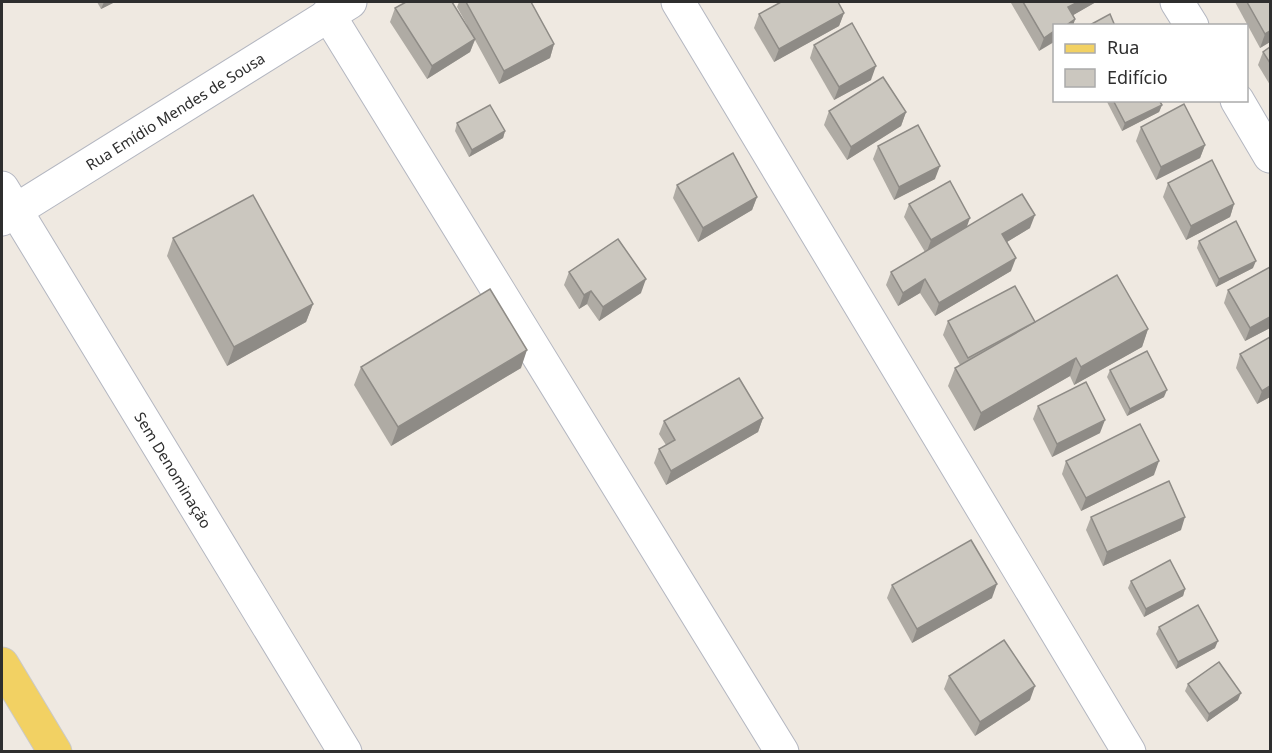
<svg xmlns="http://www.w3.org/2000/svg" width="1272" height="753" font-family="'Noto Sans',sans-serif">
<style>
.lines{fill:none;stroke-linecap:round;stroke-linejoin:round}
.minor-casing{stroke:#b4b7c1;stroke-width:35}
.primary-casing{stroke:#c9c9c9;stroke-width:35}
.minor{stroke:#fff;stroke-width:33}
.primary{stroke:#f2d163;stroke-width:33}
.wall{fill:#afaba4}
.shaded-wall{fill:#8e8b86}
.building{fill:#cbc7bf;stroke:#8e8b86;stroke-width:1.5}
.labels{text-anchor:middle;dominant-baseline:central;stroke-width:4.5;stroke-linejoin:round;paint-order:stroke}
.street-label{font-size:15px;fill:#2e2e2e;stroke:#fff}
</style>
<rect width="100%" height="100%" fill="#efe9e1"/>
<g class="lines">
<defs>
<g id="minor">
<path d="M678 2 1129 752"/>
<path d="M1177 2 1192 26"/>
<path d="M328 14 782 752"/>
<path d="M1237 100 1270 156"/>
<path id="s1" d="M2 188 345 752"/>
<path id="s2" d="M2 219 350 2"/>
</g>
<path id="primary" d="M2 664 55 752"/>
</defs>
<use href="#minor" class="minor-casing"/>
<use href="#primary" class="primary-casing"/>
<use href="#minor" class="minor"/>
<use href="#primary" class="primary"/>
</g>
<g class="wall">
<path d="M97 2H115L101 9Z"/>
<path d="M459 2H531L554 44 550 58 499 84 475 40 470 52 427 79 390 22 395 8 467 25 457 7Z"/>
<path d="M1012 2H1096L1073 15 1075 19 1073 26H1054L1039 51 1011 3Z"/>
<path d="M1235 2H1270V42L1260 48Z"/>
<path d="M844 13 839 26 774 62 754 28 759 14Z"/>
<path d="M814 45 871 80 834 100 810 58Z"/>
<path d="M1270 47V85L1258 65 1263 52Z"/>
<path d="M1106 100H1159L1162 105 1159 112 1122 131Z"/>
<path d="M829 111 906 112 901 126 847 160 824 125Z"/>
<path d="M457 123 505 131 503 138 469 157 455 131Z"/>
<path d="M1141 127 1205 145 1200 158 1156 180 1136 141Z"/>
<path d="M878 146 935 179 894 200 873 159Z"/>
<path d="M1168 183 1234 204 1230 217 1186 240 1163 197Z"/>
<path d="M677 185 757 197 752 210 698 242 673 198Z"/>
<path d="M909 204 967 227 1030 228 1007 242 1011 271 935 316 920 293 898 306 886 285 891 272 925 252 904 217Z"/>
<path d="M173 238 313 304 306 322 227 366 167 256Z"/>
<path d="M1199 241 1253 268 1216 287 1197 248Z"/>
<path d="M569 272 641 293 599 321 587 304 579 309 564 285Z"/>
<path d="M1228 290 1270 328 1245 341 1224 303Z"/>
<path d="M948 321 1035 322 1148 329 1142 347 1074 385 1070 376 974 431 948 386 955 368 960 365 943 335Z"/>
<path d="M1270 337V397L1257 404 1236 368 1240 354Z"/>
<path d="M361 367 521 368 391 446 354 385Z"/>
<path d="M1110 370 1164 397 1127 416 1107 377Z"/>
<path d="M1038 406 1100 433 1052 457 1033 419Z"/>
<path d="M763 418 758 432 666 485 654 463 659 449 666 445 659 434 664 421Z"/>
<path d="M1066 461 1154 475 1081 511 1062 474Z"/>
<path d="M1091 517 1181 530 1103 566 1086 530Z"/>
<path d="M1131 581 1185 589 1183 596 1144 617 1128 588Z"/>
<path d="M892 585 992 598 912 643 887 598Z"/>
<path d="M1159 627 1215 648 1176 669 1156 634Z"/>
<path d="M949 676 1030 700 975 736 944 689Z"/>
<path d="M1188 684 1238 700 1207 722 1185 691Z"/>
</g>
<g class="shaded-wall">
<path d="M104 2H115L101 9Z"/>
<path d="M1078 2H1096L1063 21 1068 7Z"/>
<path d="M844 13 839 26 774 62 779 49Z"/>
<path d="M1075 19 1073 26H1065Z"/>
<path d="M1054 31V42L1039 51 1044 38Z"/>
<path d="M1270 31V42L1260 48 1265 34Z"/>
<path d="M475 39 470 52 427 79 432 66Z"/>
<path d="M554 44 550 58 499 84 504 71Z"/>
<path d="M876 66 871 80 834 100 839 87Z"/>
<path d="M1162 105 1159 112 1122 131 1125 123Z"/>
<path d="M906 112 901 126 847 160 851 147Z"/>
<path d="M505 131 503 138 469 157 472 150Z"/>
<path d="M1205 145 1200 158 1156 180 1161 167Z"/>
<path d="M940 166 935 179 894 200 899 187Z"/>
<path d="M757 197 752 210 698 242 703 228Z"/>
<path d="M1234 204 1230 217 1186 240 1191 226Z"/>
<path d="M1035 215 1030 228 997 248 1002 234Z"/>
<path d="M970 218 965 232 926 254 931 240Z"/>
<path d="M1016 258 1011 271 935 316 939 303Z"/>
<path d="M1256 261 1253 268 1216 287 1219 279Z"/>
<path d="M646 279 641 293 599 321 603 307Z"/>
<path d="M925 279 920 293 898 306 903 293Z"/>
<path d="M591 291 587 304 579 309 584 295Z"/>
<path d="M313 304 306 322 227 366 234 347Z"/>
<path d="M1270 317V328L1245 341 1250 328Z"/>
<path d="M1148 329 1142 347 1074 385 1081 367Z"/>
<path d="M527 350 521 368 391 446 398 427Z"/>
<path d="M1076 358 1070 376 974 431 981 413Z"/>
<path d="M1270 386V397L1257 404 1262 391Z"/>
<path d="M1167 390 1164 397 1127 416 1130 409Z"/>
<path d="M763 418 758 432 666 485 671 471Z"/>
<path d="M1105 420 1100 433 1052 457 1057 444Z"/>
<path d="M1159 461 1154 475 1081 511 1086 498Z"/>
<path d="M1185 517 1181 530 1103 566 1107 552Z"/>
<path d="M997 584 992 598 912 643 917 629Z"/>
<path d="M1185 589 1183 596 1144 617 1146 609Z"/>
<path d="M1218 641 1215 648 1176 669 1178 662Z"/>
<path d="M1035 686 1030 700 975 736 980 722Z"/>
<path d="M1241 693 1238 700 1207 722 1209 714Z"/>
</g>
<g class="building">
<path d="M406 2H452L475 39 432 66 395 8Z"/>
<path d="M466 2H531L554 44 504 71Z"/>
<path d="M781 2H838L844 13 779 49 759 14Z"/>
<path d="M1023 2H1078L1068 7 1075 19 1065 26H1054V31L1044 38Z"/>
<path d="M1247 2H1270V31L1265 34Z"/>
<path d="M1110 14 1115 26H1088Z"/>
<path d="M852 23 876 66 839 87 814 45Z"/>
<path d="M1270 47V63L1263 52Z"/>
<path d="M883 77 906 112 851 147 829 111Z"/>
<path d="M1113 100H1159L1162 105 1125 123Z"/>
<path d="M1184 104 1205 145 1161 167 1141 127Z"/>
<path d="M490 105 505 131 472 150 457 123Z"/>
<path d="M918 125 940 166 899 187 878 146Z"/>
<path d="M733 153 757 197 703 228 677 185Z"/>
<path d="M1212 160 1234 204 1191 226 1168 183Z"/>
<path d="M950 181 970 218 931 240 909 204Z"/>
<path d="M1022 194 1035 215 1002 234 1016 258 939 303 925 279 903 293 891 272Z"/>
<path d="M253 195 313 304 234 347 173 238Z"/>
<path d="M1236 221 1256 261 1219 279 1199 241Z"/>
<path d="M618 239 646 279 603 307 591 291 584 295 569 272Z"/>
<path d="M1270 267V317L1250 328 1228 290Z"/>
<path d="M1117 275 1148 329 1081 367 1076 358 981 413 955 368Z"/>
<path d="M1015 286 1035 322 968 358 948 321Z"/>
<path d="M490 289 527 350 398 427 361 367Z"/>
<path d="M1270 337V386L1262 391 1240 354Z"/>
<path d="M1147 351 1167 390 1130 409 1110 370Z"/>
<path d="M739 378 763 418 671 471 659 449 675 440 664 421Z"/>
<path d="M1086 382 1105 420 1057 444 1038 406Z"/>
<path d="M1140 424 1159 461 1086 498 1066 461Z"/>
<path d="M1169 481 1185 517 1107 552 1091 517Z"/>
<path d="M971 540 997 584 917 629 892 585Z"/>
<path d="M1170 560 1185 589 1146 609 1131 581Z"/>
<path d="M1198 605 1218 641 1178 662 1159 627Z"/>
<path d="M1004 640 1035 686 980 722 949 676Z"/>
<path d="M1219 662 1241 693 1209 714 1188 684Z"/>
</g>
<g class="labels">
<g class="street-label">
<text stroke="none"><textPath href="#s2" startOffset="204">Rua Emídio Mendes de Sousa</textPath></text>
<text stroke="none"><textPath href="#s1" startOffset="330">Sem Denominação</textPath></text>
</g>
</g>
<rect width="1272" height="753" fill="none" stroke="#2e2e2e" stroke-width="6"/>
<rect x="1053" y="24" width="195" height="78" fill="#ffffff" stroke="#ababab" stroke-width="1.5"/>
<rect x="1065" y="44" width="30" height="9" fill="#f2d163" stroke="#ababab" stroke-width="1.5"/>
<text x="1107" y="54" font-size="18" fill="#2e2e2e">Rua</text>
<rect x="1065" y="69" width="30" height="18" fill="#cbc7bf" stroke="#ababab" stroke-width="1.5"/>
<text x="1107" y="84" font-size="18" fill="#2e2e2e">Edifício</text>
</svg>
